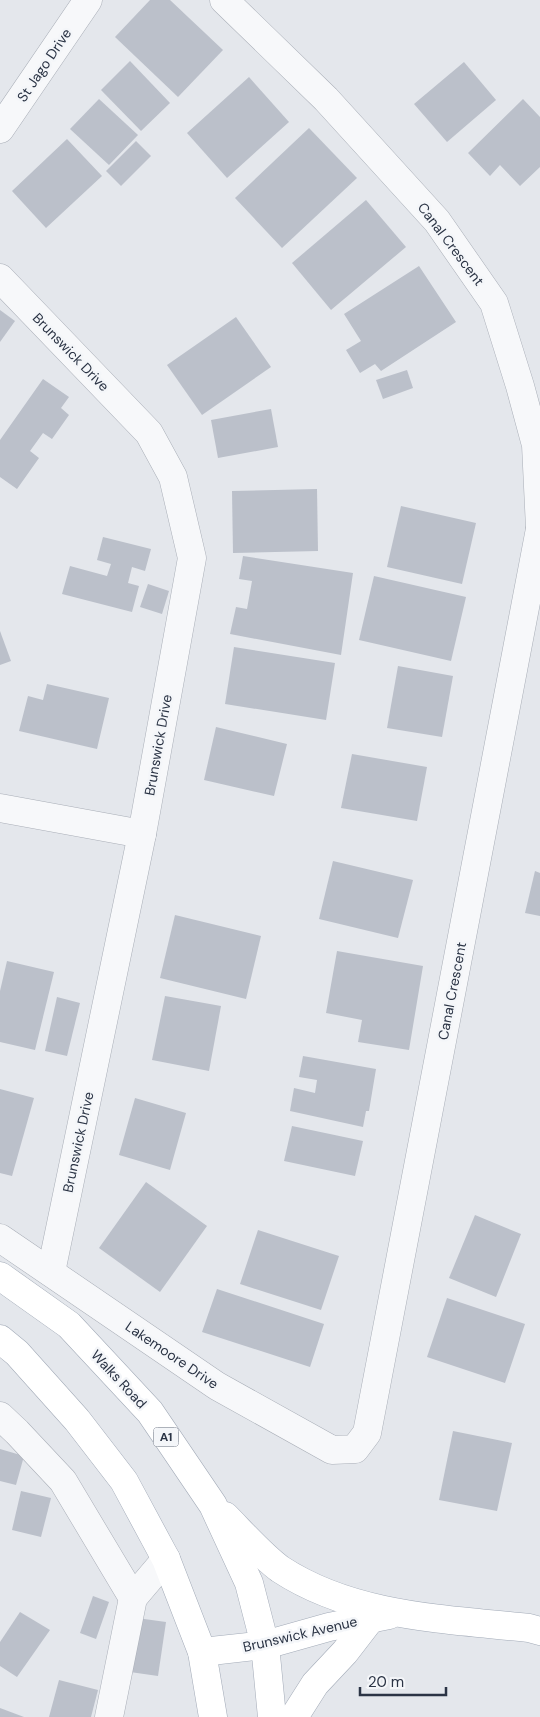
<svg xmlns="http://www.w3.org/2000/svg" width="540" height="1717" font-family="'DM Sans',sans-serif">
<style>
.building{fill:#bbc0ca}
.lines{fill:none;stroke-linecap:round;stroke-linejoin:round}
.minor-casing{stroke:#a9aeb7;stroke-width:29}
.major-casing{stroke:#a3abb8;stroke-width:29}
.minor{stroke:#f7f8fa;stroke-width:28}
.major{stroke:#fff;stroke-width:28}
.labels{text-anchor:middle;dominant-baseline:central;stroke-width:5;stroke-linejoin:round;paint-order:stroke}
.shield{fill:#f4f6f9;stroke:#676e7b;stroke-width:1}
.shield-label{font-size:12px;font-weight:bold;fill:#2b3445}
.street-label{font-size:14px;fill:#2b3445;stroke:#f4f6f9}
</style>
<rect width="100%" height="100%" fill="#e4e7ec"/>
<g class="building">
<path d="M150 0H170L223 50 178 97 115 37Z"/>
<path d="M130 61 170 103 141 131 101 90Z"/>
<path d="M464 62 496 100 447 142 414 104Z"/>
<path d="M249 77 289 122 227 178 187 133Z"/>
<path d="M99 99 138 135 109 165 70 129Z"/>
<path d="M523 99 540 117V167L520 186 500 165 490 176 468 153Z"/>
<path d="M309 128 357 178 282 248 235 198Z"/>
<path d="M67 139 102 176 46 228 12 191Z"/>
<path d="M136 141 151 156 121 186 106 171Z"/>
<path d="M366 200 406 247 331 310 292 263Z"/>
<path d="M419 266 456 322 381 371 375 364 360 373 346 350 361 341 344 314Z"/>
<path d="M0 310 15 321 0 342Z"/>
<path d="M236 317 271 367 202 415 167 365Z"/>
<path d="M407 370 413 388 383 399 376 380Z"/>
<path d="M43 379 69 397 61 408 69 415 52 439 43 433 30 451 39 458 17 489 0 477V440Z"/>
<path d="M271 409 278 447 218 458 211 420Z"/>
<path d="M317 489 318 551 233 553 232 491Z"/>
<path d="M401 506 476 523 462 584 387 567Z"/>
<path d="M103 537 151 549 145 571 132 567 128 583 139 586 132 612 62 594 70 566 107 576 111 564 97 560Z"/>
<path d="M243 556 353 573 341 655 230 634 236 607 247 609 252 581 239 579Z"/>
<path d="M374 576 466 597 451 661 359 640Z"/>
<path d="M148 584 169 591 162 614 140 607Z"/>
<path d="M0 631 11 661 0 665Z"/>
<path d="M234 647 335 663 326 720 225 704Z"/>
<path d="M398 666 453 676 442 737 387 728Z"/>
<path d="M47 684 109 698 97 749 19 731 28 696 43 700Z"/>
<path d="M216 727 287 744 274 796 204 780Z"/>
<path d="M352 754 427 767 417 821 341 808Z"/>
<path d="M333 861 413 880 398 938 319 919Z"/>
<path d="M535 871 540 873V916L525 913Z"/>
<path d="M175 915 261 936 246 999 160 978Z"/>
<path d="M337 951 423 966 409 1050 358 1042 362 1020 326 1013Z"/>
<path d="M7 961 54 972 35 1050 0 1042V991Z"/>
<path d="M165 996 221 1006 209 1071 152 1060Z"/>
<path d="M57 997 80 1003 67 1056 45 1051Z"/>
<path d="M303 1056 376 1069 369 1111H366L363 1127 290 1111 294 1088 315 1093 317 1080 299 1077Z"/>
<path d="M0 1089 34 1098 12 1176 0 1173Z"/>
<path d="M135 1098 186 1113 170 1170 119 1155Z"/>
<path d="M292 1126 363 1141 355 1176 284 1161Z"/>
<path d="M146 1182 207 1226 160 1292 99 1248Z"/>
<path d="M475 1215 521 1234 496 1297 449 1278Z"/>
<path d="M258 1230 339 1256 321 1310 240 1284Z"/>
<path d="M217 1289 324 1324 310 1367 202 1332Z"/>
<path d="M447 1298 525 1324 505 1383 427 1357Z"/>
<path d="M453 1431 512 1443 497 1511 439 1500Z"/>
<path d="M0 1449 24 1456 16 1485 0 1481Z"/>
<path d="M21 1491 51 1498 41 1537 12 1530Z"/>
<path d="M93 1596 109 1602 96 1639 80 1633Z"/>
<path d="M20 1612 50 1630 17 1677 0 1666V1642Z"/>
<path d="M137 1618 166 1622 158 1676 130 1672Z"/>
<path d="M59 1680 98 1690 91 1717H49Z"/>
<path d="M0 1708 24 1717H0Z"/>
</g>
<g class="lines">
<defs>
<g id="minor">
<path d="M224 0 326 99 437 221 494 303 520 386 536 445 540 528"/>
<path d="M0 129 88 0"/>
<path d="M0 278 149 433 173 477 192 558 142 834 51 1272"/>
<path d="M0 808 142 834"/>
<path d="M0 1238 217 1386 332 1450 355 1449 367 1433 540 529"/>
<path d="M0 1416 17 1432 63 1481 133 1598"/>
<path d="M109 1717 133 1598 166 1559"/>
</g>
<g id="major">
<path d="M0 1276 69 1325 150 1412 213 1505 249 1583 265 1645 272 1717"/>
<path d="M0 1339 17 1353 77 1420 124 1481 166 1559 202 1652 213 1717"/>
<path d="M225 1516C241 1532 262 1556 280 1569 353 1617 445 1619 529 1628L540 1631"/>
<path d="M202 1652 265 1645 329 1627 389 1615"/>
<path d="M294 1717 315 1684 345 1652 372 1617"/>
</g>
</defs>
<use href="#minor" class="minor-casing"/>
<use href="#major" class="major-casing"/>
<use href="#minor" class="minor"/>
<use href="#major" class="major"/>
</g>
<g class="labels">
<rect class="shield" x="153.5" y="1427.5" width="25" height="19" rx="4"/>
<g class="shield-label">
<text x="166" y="1437">A1</text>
</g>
<g class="street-label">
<text transform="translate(44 65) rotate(-56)">St Jago Drive</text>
<text transform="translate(451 244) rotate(53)">Canal Crescent</text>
<text transform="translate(71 352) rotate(46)">Brunswick Drive</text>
<text transform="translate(158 745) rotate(-80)">Brunswick Drive</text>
<text transform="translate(452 991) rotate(-79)">Canal Crescent</text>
<text transform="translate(78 1142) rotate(-78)">Brunswick Drive</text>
<text transform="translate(172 1355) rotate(34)">Lakemoore Drive</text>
<text transform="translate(119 1379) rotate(47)">Walks Road</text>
<text transform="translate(300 1634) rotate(-13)">Brunswick Avenue</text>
</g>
</g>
<path d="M360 1687v8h86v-8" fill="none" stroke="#2b3445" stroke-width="2.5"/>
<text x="368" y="1687" font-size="15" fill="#2b3445" stroke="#f4f6f9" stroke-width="4" paint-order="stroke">20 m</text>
</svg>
